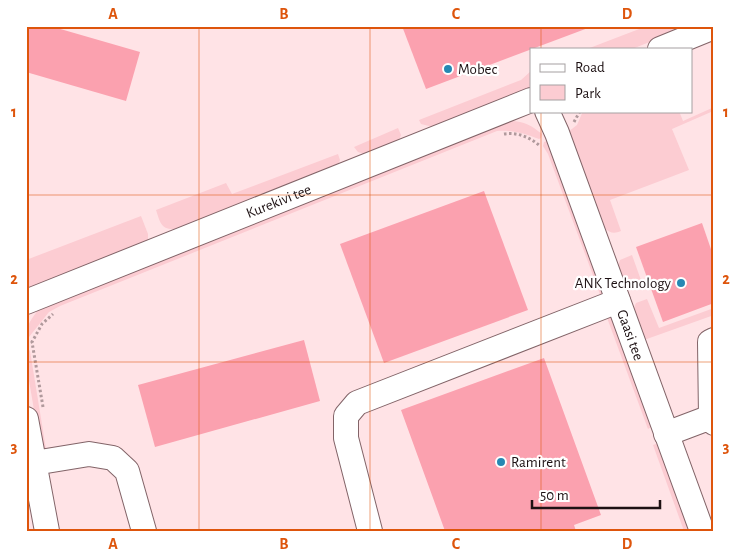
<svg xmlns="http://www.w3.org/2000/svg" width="740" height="557" font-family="'Alegreya Sans',sans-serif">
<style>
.green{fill:#fcccd2}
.building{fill:#fba1af}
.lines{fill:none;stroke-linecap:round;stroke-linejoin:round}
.minor-casing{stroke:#826468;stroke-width:26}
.path{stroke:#b0999c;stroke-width:3;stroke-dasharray:2.5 2.5;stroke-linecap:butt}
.minor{stroke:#fff;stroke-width:24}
.grid{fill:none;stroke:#de550c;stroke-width:1;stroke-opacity:0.55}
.poi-dot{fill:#2688b3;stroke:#fff;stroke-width:2}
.labels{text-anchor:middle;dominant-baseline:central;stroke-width:4.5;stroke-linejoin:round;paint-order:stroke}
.poi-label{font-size:15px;fill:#1d1113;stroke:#fff;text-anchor:start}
.street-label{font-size:15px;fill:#1d1113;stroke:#fff}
.neatline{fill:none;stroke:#de550c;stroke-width:2}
.grid-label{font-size:16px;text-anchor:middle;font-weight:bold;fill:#de550c}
</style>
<rect width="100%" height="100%" fill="#ffe3e6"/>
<g class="green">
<path d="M647 26H690L632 49H587Z"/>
<path d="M531 71V89L433 127 421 124 419 120 521 80Z"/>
<path d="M712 108 714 118 711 112 672 129 689 170 610 200 621 231C614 234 610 233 604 228L568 132 577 125 583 111H679L683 121Z"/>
<path d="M511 121C524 121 532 126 542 134L541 138 539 139C524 133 513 130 497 131L60 306 49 312 29 337H26C26 325 32 318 39 309Z"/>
<path d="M398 128 401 135 399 140 364 154 358 152 354 147Z"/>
<path d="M547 141 604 291 601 297 548 154 543 146 544 142Z"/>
<path d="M338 154 340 160 338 165 333 168 175 229C161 230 160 222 156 210L226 183 232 194Z"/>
<path d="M141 216 148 234V241L26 290V260Z"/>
<path d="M632 255 642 283 631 287 625 286 618 266 620 260Z"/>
<path d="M647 299 659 328 714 308V315L644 340C640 329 630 314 636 303Z"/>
<path d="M606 315 614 319 651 423V427L648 429Z"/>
<path d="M26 346 30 351 46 449H43L40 445 26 363Z"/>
<path d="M656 444 660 446 690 531H684L653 445Z"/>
</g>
<g class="building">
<path d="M26 26H50L140 52 126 101 26 72Z"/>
<path d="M402 26H588V28L426 89Z"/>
<path d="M484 191 528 310 384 363 340 244Z"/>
<path d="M702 223 714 258V303L663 322 636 247Z"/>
<path d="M304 340 320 401 155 447 138 385Z"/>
<path d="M544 358 601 515 574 525 576 531H445L401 410Z"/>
</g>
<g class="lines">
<defs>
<g id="minor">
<path d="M660 49 714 27"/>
<path id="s1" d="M547 111 557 133 702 531"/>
<path id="s2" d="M26 302 531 100"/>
<path d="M711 417 710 342 714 340"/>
<path d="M26 419 47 531"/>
<path d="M666 434 711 417 714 423"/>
<path d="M34 463 89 454 113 458 127 471 144 531"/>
<path d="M370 531 346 438V416L357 403 618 301"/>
</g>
</defs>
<use href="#minor" class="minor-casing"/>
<g class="path">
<path d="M574 122 580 111"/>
<path d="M504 134C517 132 530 137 540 146"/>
<path d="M26 343 32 342"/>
<path d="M43 407 32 342 42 324 53 314"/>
</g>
<use href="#minor" class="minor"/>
</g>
<path class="grid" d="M199 26V531M370 26V531M541 26V49M541 111V531M26 195H714M26 362H714"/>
<g class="poi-dot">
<circle cx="448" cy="69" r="5"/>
<circle cx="681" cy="283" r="5"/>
<circle cx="501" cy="462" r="5"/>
</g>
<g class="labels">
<g class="poi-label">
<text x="458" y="69">Mobec</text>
<text x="671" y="283" text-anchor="end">ANK Technology</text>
<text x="511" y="462">Ramirent</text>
</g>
<g class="street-label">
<text stroke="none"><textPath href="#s2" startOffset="272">Kurekivi tee</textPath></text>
<text stroke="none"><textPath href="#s1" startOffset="239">Gaasi tee</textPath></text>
</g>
</g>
<rect width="740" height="557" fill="none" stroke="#ffffff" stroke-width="55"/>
<rect x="530" y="48" width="162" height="65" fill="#ffffff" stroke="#a5a0a1"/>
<rect x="540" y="64" width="25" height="8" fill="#ffffff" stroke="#a5a0a1"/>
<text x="575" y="72" font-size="15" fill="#1d1113">Road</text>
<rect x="540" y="85" width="25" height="15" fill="#fcccd2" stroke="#a5a0a1"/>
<text x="575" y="98" font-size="15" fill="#1d1113">Park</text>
<path d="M532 500v8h128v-8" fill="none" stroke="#1d1113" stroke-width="2.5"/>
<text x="540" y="500" font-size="15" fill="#1d1113" stroke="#ffffff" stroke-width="4" paint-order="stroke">50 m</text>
<rect x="28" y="28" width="684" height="502" class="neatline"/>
<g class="grid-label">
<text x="113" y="19">A</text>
<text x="284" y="19">B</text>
<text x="456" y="19">C</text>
<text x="627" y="19">D</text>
<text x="14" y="117">1</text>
<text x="726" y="117">1</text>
<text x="14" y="284">2</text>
<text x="726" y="284">2</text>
<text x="14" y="452">3</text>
<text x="726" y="452">3</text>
<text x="113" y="549">A</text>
<text x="284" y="549">B</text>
<text x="456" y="549">C</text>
<text x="627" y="549">D</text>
</g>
</svg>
